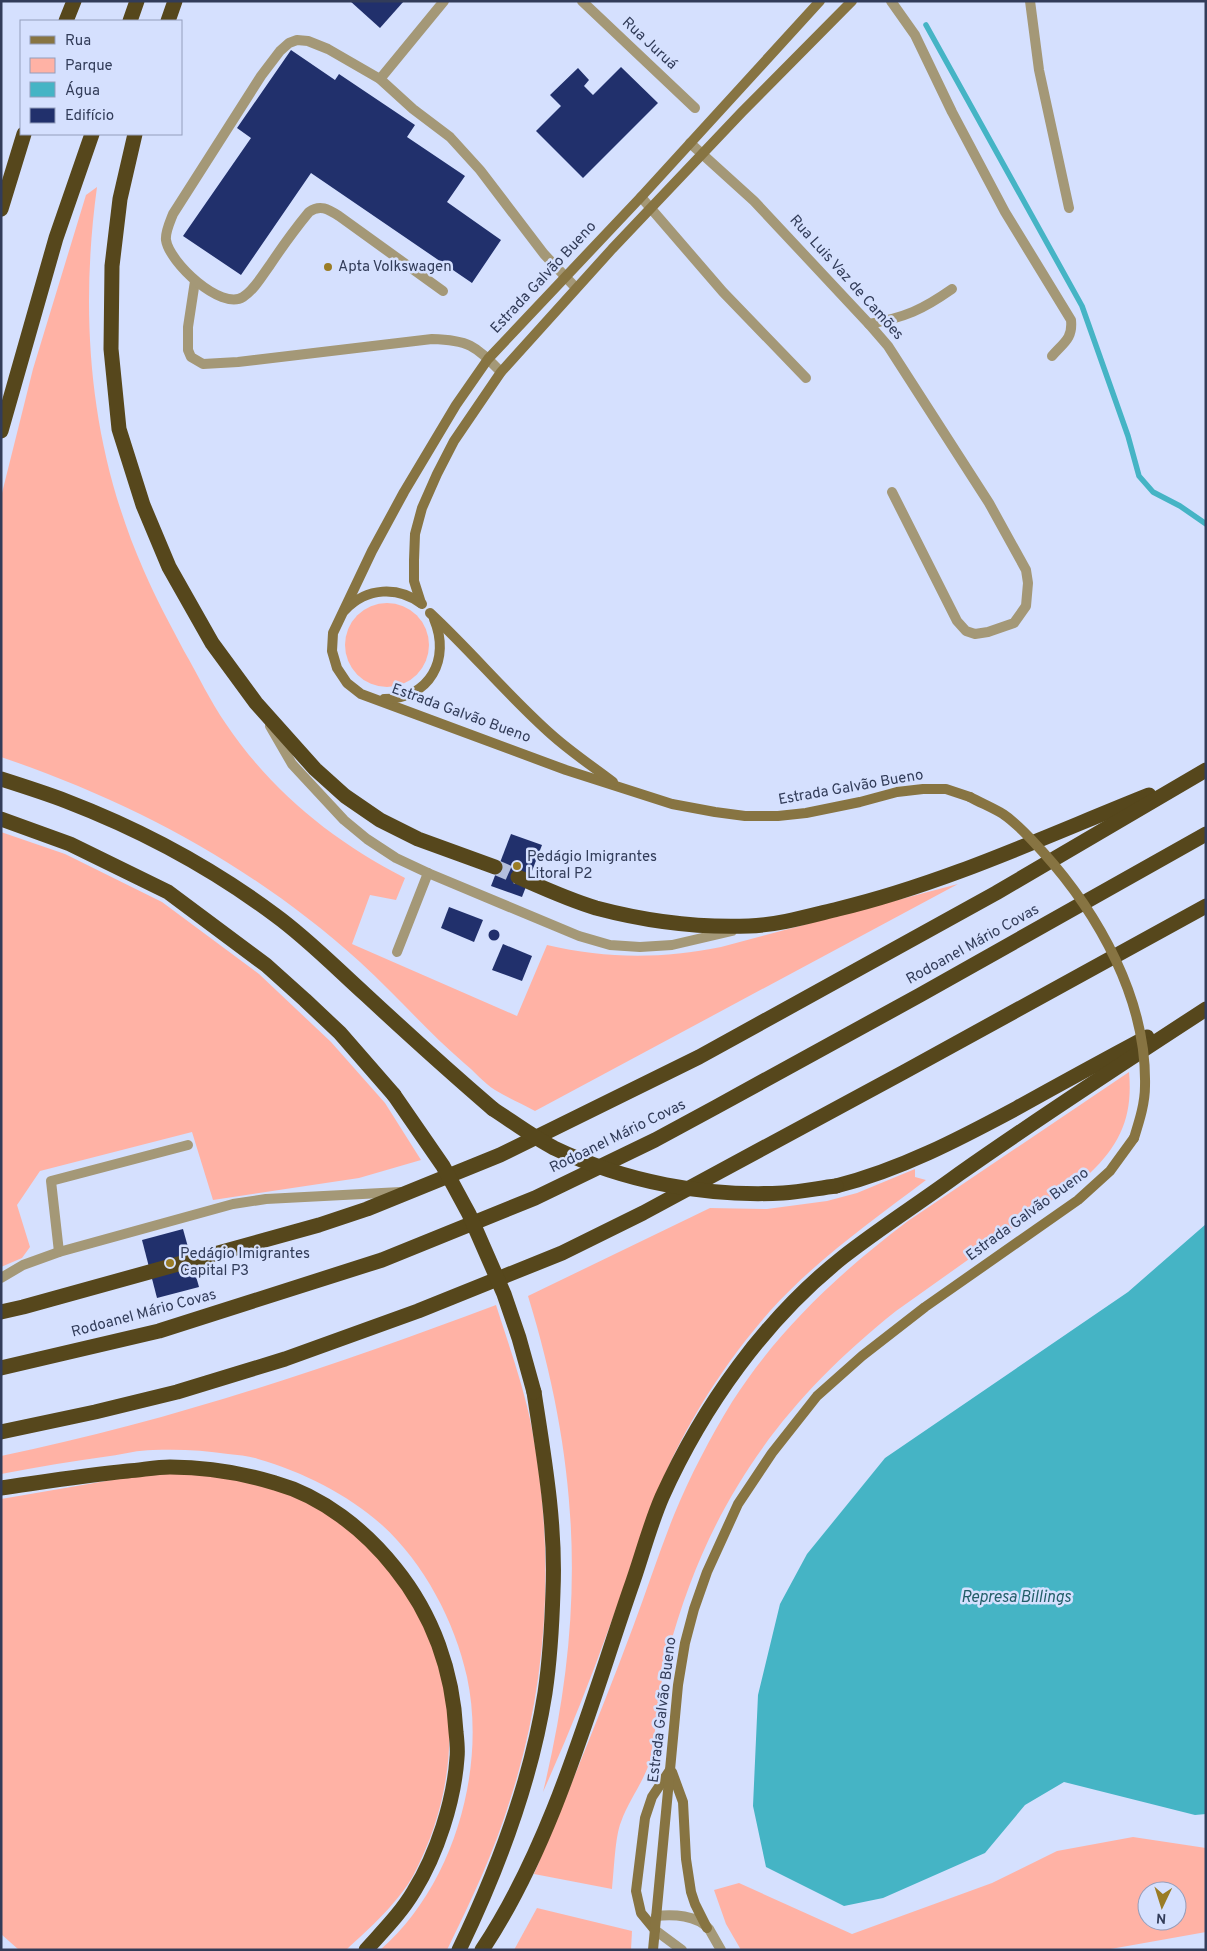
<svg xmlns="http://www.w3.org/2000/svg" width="1207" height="1951" font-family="Overpass,sans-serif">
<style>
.green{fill:#ffb2a5;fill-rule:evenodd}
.water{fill:#45b4c5}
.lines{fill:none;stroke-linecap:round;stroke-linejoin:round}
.stream{stroke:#45b4c5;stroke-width:5.5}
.building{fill:#21306c}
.motorway-tunnel{stroke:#b4bfdd;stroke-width:15;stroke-dasharray:15 8;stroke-linecap:butt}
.service{stroke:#a49877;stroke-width:10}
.minor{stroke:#a49877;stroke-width:10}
.secondary{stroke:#877442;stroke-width:10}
.motorway{stroke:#56471c;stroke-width:15}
.secondary-bridge{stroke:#877442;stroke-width:10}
.motorway-bridge{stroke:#56471c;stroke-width:15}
.poi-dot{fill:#9a7c25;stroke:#d5e0fe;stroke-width:2}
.labels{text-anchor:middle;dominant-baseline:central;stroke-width:5;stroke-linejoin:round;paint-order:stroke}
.street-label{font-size:15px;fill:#323c59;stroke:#d5e0fe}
.poi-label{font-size:15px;fill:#323c59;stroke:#d5e0fe;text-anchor:start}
.water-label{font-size:16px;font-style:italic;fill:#225e68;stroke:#d5e0fe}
</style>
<rect width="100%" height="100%" fill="#d5e0fe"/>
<g class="green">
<path d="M97 187C79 319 90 449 144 571 156 599 170 624 184 651 198 675 210 701 226 724 272 792 333 841 405 878L396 900 370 895 352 944 517 1016 547 945C606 959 662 959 721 947L958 884 535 1111C522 1104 508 1098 495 1090 484 1083 474 1071 464 1063 427 1031 396 995 360 962 256 868 134 802 1 757V497L33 369 86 195Z"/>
<circle cx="387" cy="645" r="42"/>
<path d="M1 832 65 854 162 902 259 974 331 1042 385 1103 421 1160 359 1178 213 1200 192 1132 40 1171 17 1205 30 1247 22 1258 1 1267Z"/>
<path d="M1129 1072C1133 1115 1121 1144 1090 1173L896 1311C778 1405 707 1507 668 1653 660 1680 658 1710 654 1738 652 1746 652 1756 649 1764 642 1784 628 1802 621 1822 615 1836 614 1872 612 1889L534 1874C568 1792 602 1710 633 1627 647 1590 659 1552 674 1515 690 1476 710 1438 732 1402 778 1330 840 1272 908 1221Z"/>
<path d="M915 1169V1177L926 1180C872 1221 816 1260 770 1311 720 1368 680 1433 653 1503 637 1544 625 1587 609 1628 589 1684 567 1738 543 1792 586 1617 581 1468 528 1296L710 1208 767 1209 827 1201 857 1193Z"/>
<path d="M496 1305C509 1346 524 1387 532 1429 555 1551 549 1681 510 1800 494 1852 471 1901 447 1950H380C453 1887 487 1770 467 1677 455 1622 424 1563 382 1525 347 1494 303 1472 258 1459 249 1456 238 1455 228 1454 204 1450 178 1449 153 1450 139 1450 124 1454 110 1456 73 1461 37 1467 1 1474V1456C171 1421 334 1366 496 1305Z"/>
<path d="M192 1473C240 1480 289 1489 332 1515 356 1529 378 1553 395 1575 401 1583 410 1592 415 1602 463 1689 459 1787 414 1874 399 1902 370 1928 346 1950H19L1 1934V1499L141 1475Z"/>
<path d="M1133 1837 1206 1848V1932L1105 1950H741L726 1924 714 1890 739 1883 852 1934 992 1883 1057 1851ZM1147 1891H1177V1921H1147Z"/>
<path d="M537 1908 632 1931 631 1950H514Z"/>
</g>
<path class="water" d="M1206 1224V1814L1195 1815 1064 1782 1025 1805 985 1853 883 1898 844 1906 766 1867 753 1806 758 1695 780 1604 807 1554 885 1458 1128 1292Z"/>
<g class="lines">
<path class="stream" d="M926 25 1082 306 1128 436 1139 476 1153 492 1180 506 1206 524"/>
</g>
<g class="building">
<path d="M350 1H404L380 28Z"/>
<path d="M291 50 335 80 339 74 415 125 407 137 465 176 447 202 501 240 472 283 311 173 241 275 183 236 251 138 237 128Z"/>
<path d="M621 67 658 103 583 178 536 131 561 106 550 95 578 68 589 80 584 86 593 95Z"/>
<path d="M511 834 542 845 522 897 491 886Z"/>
<path d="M449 907 483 920 474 942 441 928Z"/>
<circle cx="494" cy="935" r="5.5"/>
<path d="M503 944 532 956 522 981 492 970Z"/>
<path d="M183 1229 199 1287 157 1298 142 1240Z"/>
</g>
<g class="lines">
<path class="motorway-tunnel" d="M495 867 518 877"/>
<g class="service">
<path d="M582 1 695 108"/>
<path d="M380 79 444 1"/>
<path d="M641 197 723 292 806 378"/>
<path d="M195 281 188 327V350L191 357 203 364 238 362 432 339C470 340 475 346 501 372"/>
<path d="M443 291 339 216C328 209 320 204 309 212 295 229 282 247 270 265 262 276 254 290 243 297 221 311 169 262 166 240 165 232 170 222 173 214L261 76 280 51 289 43 297 40 308 41 328 49 380 79 413 109 450 137 480 170 544 254 576 288"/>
<path d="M270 726 292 764 344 820 367 839 396 858 428 873 579 936 610 945 640 947 672 945 732 931"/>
<path d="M397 952 428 873"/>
<path d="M59 1252 51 1181 188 1145"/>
<path d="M1 1278 23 1265 59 1252 233 1204 266 1199 401 1192"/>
</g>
<g class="minor">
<path d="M891 1 915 35 952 112 1005 212 1071 320C1073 339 1063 343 1052 356"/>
<path d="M1030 1 1039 70 1069 208"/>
<path d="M690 143 754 201 869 324 888 346 989 503 1026 570 1028 583 1026 606 1014 623 988 632 975 634 966 631 957 621 892 492"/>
<path d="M869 324C906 317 922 310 952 289"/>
<path d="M656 1916C673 1914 697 1915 709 1929 713 1936 717 1943 721 1950"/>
<path d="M655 1930 682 1950"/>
</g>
<g class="secondary">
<path d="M820 1 641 197 488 359 456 405 404 492 372 551 333 633 332 651 337 668 347 683 361 694 566 770 672 804 715 812 745 816H778L806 813 860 802 897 792 923 789H946L970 797"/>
<path d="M421 603 414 581V560L415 534 422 508 437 474 454 441 501 372 612 249 742 112 852 1"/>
<path d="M345 610C367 587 398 586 422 604"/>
<path d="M430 613C472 652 509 697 552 735 571 752 592 766 613 782"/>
<path d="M384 699C430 699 451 659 434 619"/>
<path d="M672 1772 683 1802 686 1859 691 1892 695 1904 707 1928"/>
<path d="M655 1930 641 1913 636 1891 645 1818 652 1797 670 1770"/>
<path d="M653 1950 678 1685 685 1643 694 1609 707 1572 738 1504 772 1453 817 1396 862 1356 925 1307 1078 1200 1110 1171 1134 1138"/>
</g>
<g class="motorway">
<path d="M66 21 74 1"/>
<path d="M130 21 137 1"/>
<path d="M168 21 175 1"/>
<path d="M135 134 120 199 112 266 111 349 119 429 143 505 169 567 212 643 256 703 315 769 345 796 380 820 418 839 495 867"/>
<path d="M1 209 24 134"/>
<path d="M1 431 56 238 92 134"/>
<path d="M1 779C23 786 45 793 66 801 139 829 212 868 275 915 308 939 336 968 366 995 408 1034 450 1072 493 1109"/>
<path d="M1 819 70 844 168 892 266 965 305 1000 340 1033 394 1095"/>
<path d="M518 877C543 888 569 900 596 908 645 921 697 928 749 926 778 925 809 916 838 909 946 883 1046 836 1149 795"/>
<path d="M836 1186C900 1170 959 1139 1017 1108 1060 1084 1104 1060 1147 1037"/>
<path d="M1 1312 23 1307 319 1225 367 1209 500 1155 699 1057 996 893 1206 770"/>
<path d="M1 1368 159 1331 382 1260 535 1198 655 1140 716 1107 920 995 1206 834"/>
<path d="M1 1432 95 1412 177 1392 285 1359 418 1311 562 1253 643 1213 904 1072 1206 906"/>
<path d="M1 1488C43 1482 86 1475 128 1471 142 1470 156 1467 170 1467 204 1467 242 1473 275 1483 322 1496 365 1530 395 1568 433 1615 453 1672 456 1732 457 1741 458 1750 457 1758 454 1801 437 1854 414 1891 401 1913 383 1931 366 1950"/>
<path d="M459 1950C498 1869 531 1782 545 1693 550 1659 552 1624 553 1591 556 1524 544 1457 534 1392"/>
<path d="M482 1950C552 1845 589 1709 630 1590 641 1560 649 1527 662 1497 703 1406 765 1319 843 1257 880 1228 921 1202 959 1174 1040 1117 1123 1063 1206 1009"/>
</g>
<path class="secondary-bridge" d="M970 797C981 803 993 808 1003 814 1018 824 1030 838 1042 851 1099 914 1147 1000 1145 1086 1145 1104 1139 1122 1134 1138"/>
<g class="motorway-bridge">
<path d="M394 1095 443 1166 469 1214 504 1294 519 1338 534 1392"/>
<path d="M493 1109C513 1122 533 1137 554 1148 625 1182 705 1197 783 1193 801 1192 819 1188 836 1186"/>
</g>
</g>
<g class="poi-dot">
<circle cx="328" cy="267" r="5"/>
<circle cx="517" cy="866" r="5"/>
<circle cx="170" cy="1263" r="5"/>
</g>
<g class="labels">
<g class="street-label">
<text transform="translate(649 44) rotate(43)">Rua Juruá</text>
<text transform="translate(544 278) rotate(-47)">Estrada Galvão Bueno</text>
<text transform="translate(846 278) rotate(48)">Rua Luis Vaz de Camões</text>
<text transform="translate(461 714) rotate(20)">Estrada Galvão Bueno</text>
<text transform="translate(851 788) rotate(-10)">Estrada Galvão Bueno</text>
<text transform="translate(973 945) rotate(-29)">Rodoanel Mário Covas</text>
<text transform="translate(618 1137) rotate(-26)">Rodoanel Mário Covas</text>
<text transform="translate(1028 1215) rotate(-36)">Estrada Galvão Bueno</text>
<text transform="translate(144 1314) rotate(-15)">Rodoanel Mário Covas</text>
<text transform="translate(663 1710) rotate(-83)">Estrada Galvão Bueno</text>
</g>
<g class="poi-label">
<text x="338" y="267">Apta Volkswagen</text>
<text x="527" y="857">Pedágio Imigrantes<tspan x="527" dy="17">Litoral P2</tspan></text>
<text x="180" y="1254">Pedágio Imigrantes<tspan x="180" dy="17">Capital P3</tspan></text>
</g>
<g class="water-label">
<text x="1016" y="1598">Represa Billings</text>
</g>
</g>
<rect width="1207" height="1951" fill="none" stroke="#323c59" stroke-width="5"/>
<rect x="20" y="20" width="162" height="115" fill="#d5e0fe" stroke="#949ebc"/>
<rect x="30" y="36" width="25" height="8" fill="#877442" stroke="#949ebc"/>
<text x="65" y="45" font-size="15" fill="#323c59">Rua</text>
<rect x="30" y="58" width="25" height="15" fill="#ffb2a5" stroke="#949ebc"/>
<text x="65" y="70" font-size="15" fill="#323c59">Parque</text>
<rect x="30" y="82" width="25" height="15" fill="#45b4c5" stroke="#949ebc"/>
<text x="65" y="95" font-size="15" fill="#323c59">Água</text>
<rect x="30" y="108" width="25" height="15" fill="#21306c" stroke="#949ebc"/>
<text x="65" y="120" font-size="15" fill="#323c59">Edifício</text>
<g transform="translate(1162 1906) rotate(184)"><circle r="24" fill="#d5e0fe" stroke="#949ebc"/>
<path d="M0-4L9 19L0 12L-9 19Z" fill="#9a7c25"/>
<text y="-8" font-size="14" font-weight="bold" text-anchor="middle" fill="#323c59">N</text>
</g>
</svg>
